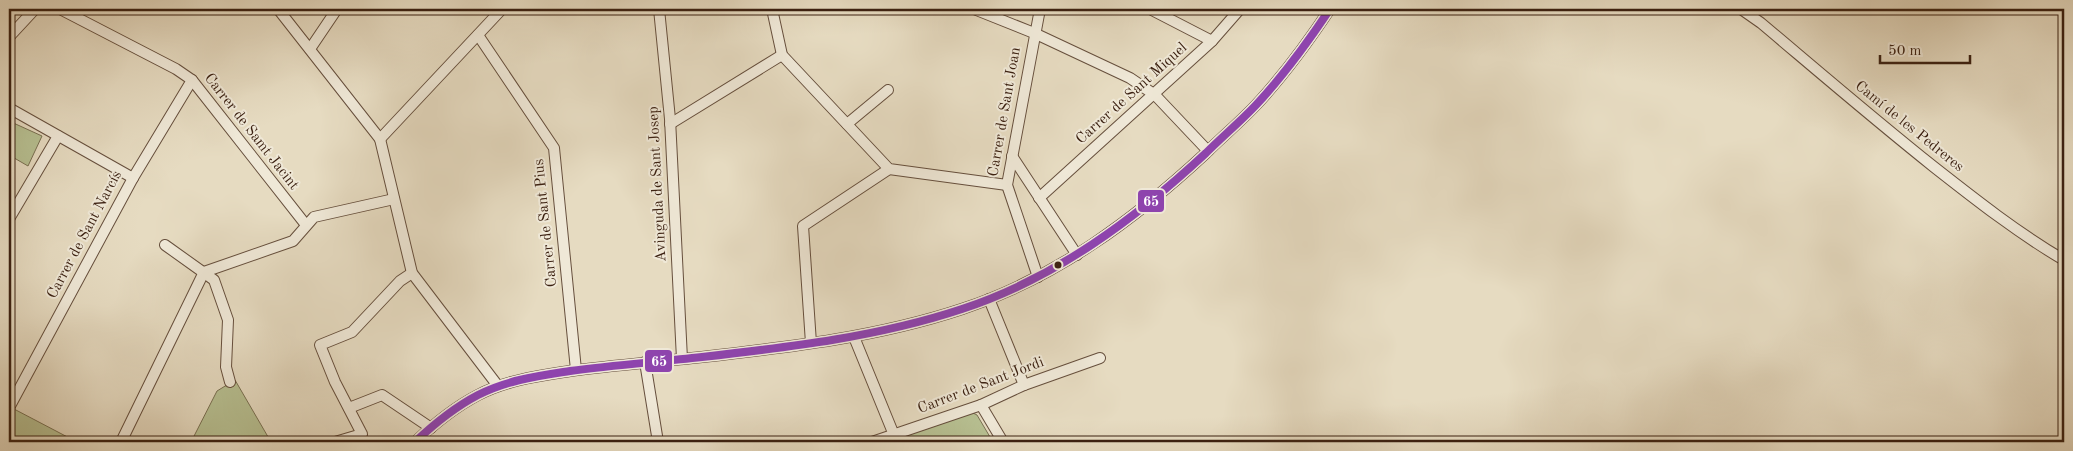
<svg xmlns="http://www.w3.org/2000/svg" width="2073" height="451" font-family="'Old Standard TT',serif">
<style>
.green{fill:#b7c092;stroke:#797052}
.lines{fill:none;stroke-linecap:round;stroke-linejoin:round}
.street-casing{stroke:#664f3d;stroke-width:12}
.street{stroke:#efe8d7;stroke-width:10}
.bus-1-casing{stroke:#efe8d7;stroke-width:11}
.bus-1{stroke:#8e44ad;stroke-width:8}
.bus-dot{fill:#3b2011;stroke:#efe8d7;stroke-width:2}
.labels{text-anchor:middle;dominant-baseline:central;stroke-width:4;stroke-linejoin:round;paint-order:stroke}
.street-label{font-size:15px;fill:#3b2011;stroke:#efe8d7}
.line-badge{stroke:#efe8d7;stroke-width:2}
.badge-label{font-size:14px;text-anchor:middle;font-weight:bold;fill:#fff}
</style>
<rect width="100%" height="100%" fill="#e6dbc1"/>
<filter id="stains"><feTurbulence type="fractalNoise" baseFrequency=".004" numOctaves="4"/><feColorMatrix values="0 0 0 0 .2 0 0 0 0 .09 0 0 0 0 .02 0 0 0 .5 -.17"/></filter>
<radialGradient id="worn" r=".72"><stop offset=".6" stop-color="#630" stop-opacity="0"/><stop offset="1" stop-color="#630" stop-opacity=".3"/></radialGradient>
<g class="green">
<path d="M9 121 42 136 28 166 9 155Z"/>
<path d="M235 380 271 442H191L217 391Z"/>
<path d="M14 409 77 442H11L9 441V419Z"/>
<path d="M971 412 977 415 993 442H888Z"/>
</g>
<g class="lines">
<defs>
<g id="street">
<path d="M60 9 176 69 192 80 306 225"/>
<path d="M278 9 380 139 412 273 498 386"/>
<path d="M659 9 670 119 682 359"/>
<path d="M772 9 782 55 889 169 1007 185"/>
<path d="M974 9 1034 33 1130 78 1155 95 1208 151"/>
<path d="M1150 9 1212 41"/>
<path d="M1741 9 1761 23C1818 71 1875 120 1934 167 1976 200 2018 233 2064 260"/>
<path d="M478 35 554 148 576 370"/>
<path d="M9 37 35 9"/>
<path d="M310 49 337 9"/>
<path d="M9 108 133 178"/>
<path d="M670 124 782 55"/>
<path d="M847 124 888 90"/>
<path d="M380 139 502 9"/>
<path d="M1012 156 1077 255"/>
<path d="M1039 198 1212 41 1240 9"/>
<path d="M9 219 58 136"/>
<path d="M165 245 214 280 228 320 226 367 230 382"/>
<path d="M204 272 293 241 314 217 394 199"/>
<path d="M1038 277 1007 185 1040 9"/>
<path d="M989 299 1024 385"/>
<path d="M854 337 894 435"/>
<path d="M811 343 803 226 889 169"/>
<path d="M645 362 658 442"/>
<path d="M981 405 1003 442"/>
<path d="M9 408 133 178 192 80"/>
<path d="M349 408 382 395 431 428"/>
<path d="M121 442 204 272"/>
<path d="M335 442 362 434 335 382 320 345 352 332 400 281 412 273"/>
<path d="M415 442C434 424 455 407 478 395 507 380 538 376 570 371 614 365 658 362 702 357 790 347 878 337 962 309 1056 278 1135 219 1206 153 1222 137 1240 122 1256 105 1283 76 1308 42 1330 9"/>
<path d="M872 442 981 405 1024 385 1100 358"/>
</g>
</defs>
<use href="#street" class="street-casing"/>
<use href="#street" class="street"/>
<defs>
<path id="bus-1" d="M415 442C434 424 455 407 478 395 507 380 538 376 570 371 614 365 658 362 702 357 790 347 878 337 962 309 1056 278 1135 219 1206 153 1222 137 1240 122 1256 105 1283 76 1308 42 1330 9"/>
</defs>
<use href="#bus-1" class="bus-1-casing"/>
<use href="#bus-1" class="bus-1"/>
</g>
<circle class="bus-dot" cx="1058" cy="265" r="4.5"/>
<g class="labels">
<g class="street-label">
<text transform="translate(1132 94) rotate(-42)">Carrer de Sant Miquel</text>
<text transform="translate(1005 112) rotate(-80)">Carrer de Sant Joan</text>
<text transform="translate(1909 127) rotate(39)">Camí de les Pedreres</text>
<text transform="translate(251 132) rotate(52)">Carrer de Samt Jacint</text>
<text transform="translate(658 184) rotate(-93)">Avinguda de Sant Josep</text>
<text transform="translate(546 223) rotate(-96)">Carrer de Sant Pius</text>
<text transform="translate(85 235) rotate(-62)">Carrer de Sant Narcís</text>
<text transform="translate(981 386) rotate(-21)">Carrer de Sant Jordi</text>
</g>
</g>
<g class="line-badge">
<rect x="1137" y="189" width="28" height="24" rx="5" fill="#8e44ad"/>
<rect x="644" y="349" width="29" height="24" rx="5" fill="#8e44ad"/>
</g>
<g class="badge-label">
<text x="1151" y="206">65</text>
<text x="659" y="366">65</text>
</g>
<rect width="2073" height="451" fill="none" stroke="#e6dbc1" stroke-width="30"/>
<rect x="10" y="10" width="2053" height="431" fill="none" stroke="#3b2011" stroke-width="2.5"/>
<rect x="15" y="15" width="2043" height="421" fill="none" stroke="#3b2011"/>
<path d="M1880 55v8h90v-8" fill="none" stroke="#3b2011" stroke-width="2.5"/>
<text x="1888" y="55" font-size="15" fill="#3b2011" stroke="#efe8d7" stroke-width="4" paint-order="stroke">50 m</text>
<rect width="100%" height="100%" filter="url(#stains)"/>
<rect width="100%" height="100%" fill="url(#worn)"/>
</svg>
